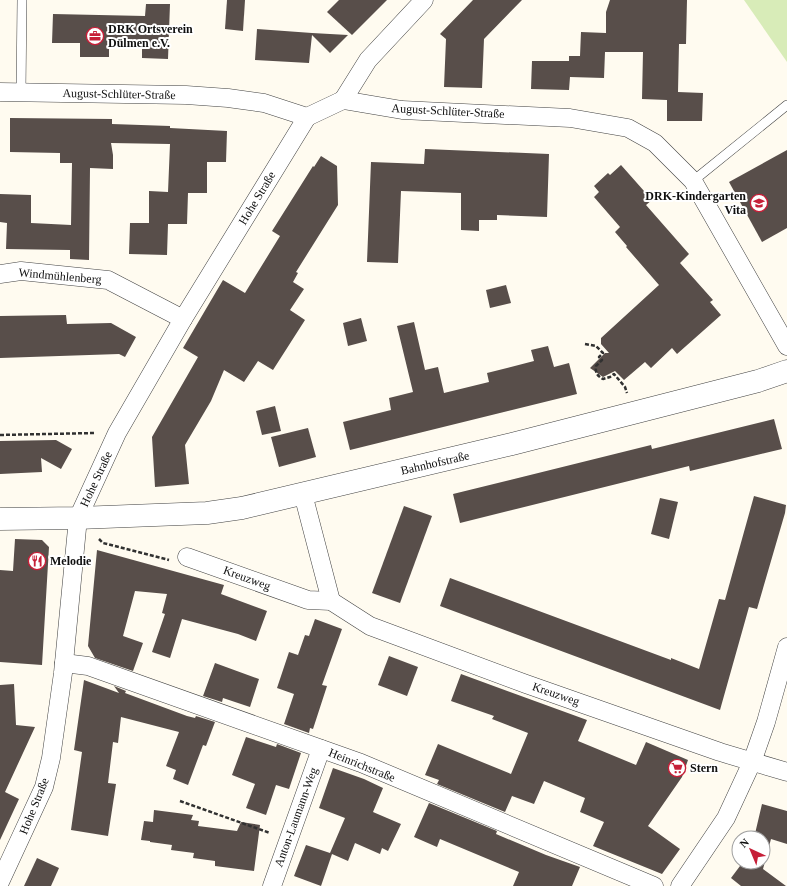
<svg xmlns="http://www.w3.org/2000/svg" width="787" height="886" font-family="Georgia,serif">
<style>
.green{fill:#d8ecb8}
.building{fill:#584e4a}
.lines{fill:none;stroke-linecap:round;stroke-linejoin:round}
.service-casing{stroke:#424242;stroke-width:10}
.minor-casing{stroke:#424242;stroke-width:19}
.tertiary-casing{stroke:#424242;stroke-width:23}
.path{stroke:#313131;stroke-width:2.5;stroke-dasharray:4 2;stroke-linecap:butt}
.service{stroke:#fff;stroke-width:9}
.minor{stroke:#fff;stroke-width:18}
.tertiary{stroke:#fff;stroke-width:22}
.labels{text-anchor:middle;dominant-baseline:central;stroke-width:4;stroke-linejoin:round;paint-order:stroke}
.poi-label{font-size:12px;font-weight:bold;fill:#0f0f0f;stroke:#fff;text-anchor:start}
.street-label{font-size:12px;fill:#0f0f0f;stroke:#fff}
</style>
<rect width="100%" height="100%" fill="#fffbf0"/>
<path class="green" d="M744 0H787V62Z"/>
<g class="building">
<path d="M227 0H245L243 31 225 29Z"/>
<path d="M339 0H387L352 35 327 12Z"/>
<path d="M473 0H522L484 39 482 88 444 87 446 39 440 34Z"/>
<path d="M610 0H687L686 44H679L678 92 703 93 702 121H667V100L642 99 643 52H605L604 78 570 77 569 90 531 89 532 61H569V56H580L581 32 606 33V12Z"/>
<path d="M146 4H170L168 59 142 58V45L109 44V57H80V43H52L53 14 145 16Z"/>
<path d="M257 29 312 33 348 35 330 53 312 35 309 63 255 60Z"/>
<path d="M10 118 112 119V124L170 126V128L227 131 226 162H207V193H188L187 224H168L167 255 129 254 130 223H149V191L168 192 170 144 111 143 113 155V169L90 168 89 260 70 259V250L6 249 7 223 0 222V194L31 195V223L71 225 72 163H60V153L10 152Z"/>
<path d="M425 149 549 154 547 217 497 215V220H479V231L461 230V193L401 191 398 263 367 262 371 162 424 164Z"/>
<path d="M787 150V228L762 242 729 182Z"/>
<path d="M321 156 337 166 338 205 296 272 298 273 293 282 304 289 290 310 305 320 273 370 258 361 244 382 224 370 211 401 185 445 189 484 155 487 152 437 198 357 183 348 223 280 245 293 280 236 272 231 313 166 314 167Z"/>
<path d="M621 165 652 200 646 205 689 254 680 263 713 300 710 302 721 315 677 354 672 348 651 368 645 362 624 380 615 371 603 377 590 368 605 353H609L601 344V338L659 285 626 247 627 246 615 232 620 227 594 197 599 192 594 186 608 173 610 175Z"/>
<path d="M506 285 511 303 490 308 486 290Z"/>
<path d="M66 315 67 324 111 323 136 337 125 357 119 354 0 358V316Z"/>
<path d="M361 318 367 341 348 346 343 323Z"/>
<path d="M414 322 425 370 438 367 444 393 489 382 487 373 534 361 531 350 548 346 554 367 569 363 577 394 350 450 343 422 391 410 389 398 413 392 397 326Z"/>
<path d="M275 406 281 431 262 435 256 411Z"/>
<path d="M774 419 782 449 690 471 689 466 460 523 453 494 651 445 652 449Z"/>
<path d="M308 428 316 457 279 467 271 437Z"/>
<path d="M56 440 72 449 61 469 41 458 42 472 0 474V441Z"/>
<path d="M754 496 786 505 785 513 757 609 749 607 720 710 440 606 450 578 671 660V658L699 669 719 599 725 600Z"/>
<path d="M660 498 678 502 669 539 651 534Z"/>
<path d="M404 506 432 516 400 603 372 593Z"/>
<path d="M15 539 42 540 49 547 42 665 0 662V570L13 571Z"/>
<path d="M97 550 224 585 221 594 267 611 256 641 238 634 182 619 170 658 152 652 165 614 162 613 167 594 135 591 123 636 143 643 133 671 95 658 88 646Z"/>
<path d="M315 619 342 629 322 685 327 686 313 729 310 728 309 733 284 724 294 694 277 688 289 652 298 655 305 635 309 636Z"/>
<path d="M389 656 418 667 407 696 378 685Z"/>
<path d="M215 663 259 679 250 707 223 698 222 702 203 696Z"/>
<path d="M461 674 587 720 578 741 636 765 646 742 688 760 682 777 648 826 680 849 662 874 593 846 604 822 580 812 585 798 544 781 534 804 512 796 505 812 437 784 439 780 425 775 438 744 511 774 528 733 492 719 494 716 451 701Z"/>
<path d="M84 680 119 693 114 686 126 691 125 693 187 716 195 718 196 716 215 722 206 746 203 745 188 785 173 779 176 770 166 766 179 732 121 717 118 743 113 742 108 783 116 784 108 836 71 830 82 752 74 750Z"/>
<path d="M14 684 16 725 35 727 5 792 19 799 0 840V685Z"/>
<path d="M246 737 276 747 277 744 301 753 289 789 276 785 266 815 246 808 255 784 232 775Z"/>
<path d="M333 768 364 779 383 788 373 812 401 824 388 851 382 848 380 854 355 843 348 861 332 854 321 886 294 876 306 845 330 853 345 818 319 808Z"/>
<path d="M429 803 497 831 496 834 546 855 580 867 572 886H513L519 872 440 839 437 847 414 837Z"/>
<path d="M762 804 787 811V844L771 839 763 869 786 886H741L731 878 743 862H763V838H754Z"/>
<path d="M154 810 193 815 191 820 199 821 198 826 237 831 241 822 260 825 254 871 215 866V861L193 858 194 853 171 850 172 845 150 842V841L141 840 144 821 153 822Z"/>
<path d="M37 858 59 868 51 886H24Z"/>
</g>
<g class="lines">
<defs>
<g id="service">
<path d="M21 92 22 0"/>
<path d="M693 181 787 105"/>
</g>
<g id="minor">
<path d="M0 92 186 95 228 98 264 103 307 117 343 100 402 110 570 118 628 128 655 143 693 181 787 346"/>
<path d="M343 100 368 60 424 0"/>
<path d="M0 274 21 271 108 280 183 319"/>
<path d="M303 494 331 601"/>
<path d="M187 557 308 600 331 601 370 626 526 684 720 752 787 772"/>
<path d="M64 663 88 666 361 763 654 886"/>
<path d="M0 882 44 787 51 758 63 673 78 518 117 433 183 319 307 117"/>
<path d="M272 886 321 749"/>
<path d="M680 886 726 818 752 762 766 722 787 647"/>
</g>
<path id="tertiary" d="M0 519 78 518 207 513 242 508 512 444 758 381 787 371"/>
</defs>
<use href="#service" class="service-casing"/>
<use href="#minor" class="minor-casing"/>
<use href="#tertiary" class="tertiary-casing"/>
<g class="path">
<path d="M585 344 596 346 603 353 599 357 602 360 596 366C595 372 597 376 603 379L610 377 614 374 625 387 627 393"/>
<path d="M0 435 95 433"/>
<path d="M99 539 103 543 169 560"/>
<path d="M180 801 270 833"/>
</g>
<use href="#service" class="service"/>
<use href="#minor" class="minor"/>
<use href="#tertiary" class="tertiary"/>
</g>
<defs>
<symbol id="office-ring" viewBox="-11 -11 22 22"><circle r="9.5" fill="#fff" stroke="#c61f38" stroke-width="1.5"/><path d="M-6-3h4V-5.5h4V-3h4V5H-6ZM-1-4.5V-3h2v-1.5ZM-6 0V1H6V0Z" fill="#c61f38"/></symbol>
<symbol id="school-ring" viewBox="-11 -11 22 22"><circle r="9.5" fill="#fff" stroke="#c61f38" stroke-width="1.5"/><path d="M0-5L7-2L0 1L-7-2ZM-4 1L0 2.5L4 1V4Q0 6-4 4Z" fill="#c61f38"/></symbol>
<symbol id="restaurant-ring" viewBox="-11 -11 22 22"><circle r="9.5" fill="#fff" stroke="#c61f38" stroke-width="1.5"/><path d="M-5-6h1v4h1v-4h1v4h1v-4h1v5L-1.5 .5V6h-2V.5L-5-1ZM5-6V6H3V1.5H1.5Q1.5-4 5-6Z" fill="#c61f38"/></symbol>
<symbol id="supermarket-ring" viewBox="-11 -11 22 22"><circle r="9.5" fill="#fff" stroke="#c61f38" stroke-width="1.5"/><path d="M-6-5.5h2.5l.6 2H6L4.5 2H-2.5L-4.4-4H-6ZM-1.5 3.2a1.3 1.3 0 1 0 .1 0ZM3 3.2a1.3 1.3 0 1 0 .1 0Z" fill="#c61f38"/></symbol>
</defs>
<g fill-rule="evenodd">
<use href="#office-ring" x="85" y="26" width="20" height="20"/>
<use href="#school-ring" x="749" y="193" width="20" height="20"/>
<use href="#restaurant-ring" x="27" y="551" width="20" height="20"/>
<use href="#supermarket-ring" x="667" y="758" width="20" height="20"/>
</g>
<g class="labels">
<g class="poi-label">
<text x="108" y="29">DRK Ortsverein<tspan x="108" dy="14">Dülmen e.V.</tspan></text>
<text x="746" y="196" text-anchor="end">DRK-Kindergarten<tspan x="746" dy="14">Vita</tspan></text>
<text x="50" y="561">Melodie</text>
<text x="690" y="768">Stern</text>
</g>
<g class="street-label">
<text transform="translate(119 94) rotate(1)">August-Schlüter-Straße</text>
<text transform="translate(448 111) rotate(3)">August-Schlüter-Straße</text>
<text transform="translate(257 198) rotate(-59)">Hohe Straße</text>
<text transform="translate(60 276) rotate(5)">Windmühlenberg</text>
<text transform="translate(435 463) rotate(-13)">Bahnhofstraße</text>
<text transform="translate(96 479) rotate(-65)">Hohe Straße</text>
<text transform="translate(247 578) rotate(20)">Kreuzweg</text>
<text transform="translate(556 694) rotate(19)">Kreuzweg</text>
<text transform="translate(362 765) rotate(22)">Heinrichstraße</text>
<text transform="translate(34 806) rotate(-68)">Hohe Straße</text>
<text transform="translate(296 817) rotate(-70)">Anton-Laumann-Weg</text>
</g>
</g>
<g transform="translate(751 850) rotate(316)"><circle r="19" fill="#ffffff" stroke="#9f9f9f"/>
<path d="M0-3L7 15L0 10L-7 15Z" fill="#c61f38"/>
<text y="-6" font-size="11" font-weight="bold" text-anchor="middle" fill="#0f0f0f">N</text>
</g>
</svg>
